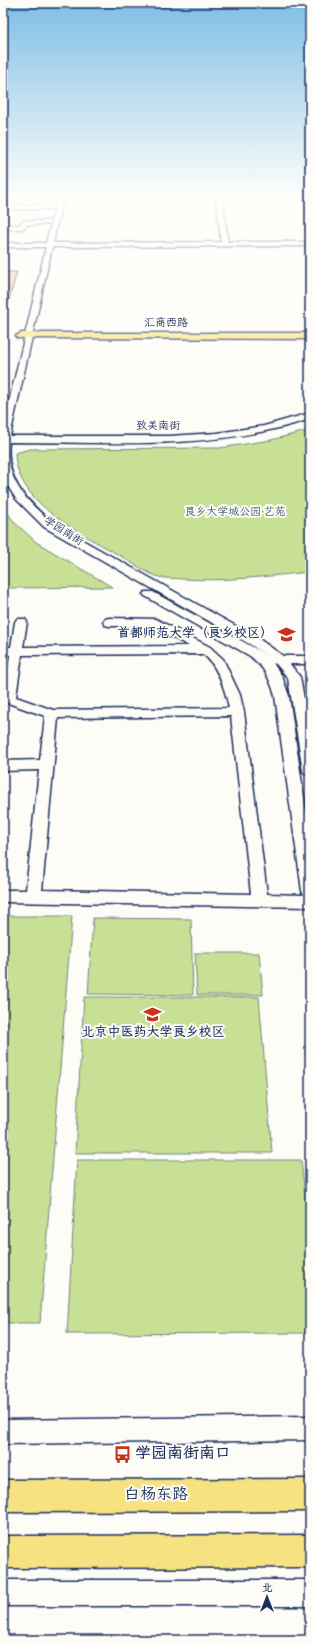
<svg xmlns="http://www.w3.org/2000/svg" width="313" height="1643" font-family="Dekko,'LXGW WenKai TC',sans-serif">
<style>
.green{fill:#c7e096;stroke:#71887a}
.building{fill:#efbf9f;stroke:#1b2f5e}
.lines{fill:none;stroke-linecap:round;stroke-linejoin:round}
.minor-casing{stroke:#1b2f5e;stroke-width:3}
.major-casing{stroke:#1b2f5e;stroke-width:3}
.minor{fill:#fdfcf7;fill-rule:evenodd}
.major{fill:#f6e281;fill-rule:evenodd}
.labels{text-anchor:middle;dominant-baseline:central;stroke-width:4;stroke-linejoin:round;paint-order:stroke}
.far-street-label{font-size:11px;fill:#1b2f5e;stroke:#fdfcf7}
.far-park-label{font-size:11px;fill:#465b6c;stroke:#fdfcf7}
.poi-label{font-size:13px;font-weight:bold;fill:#1b2f5e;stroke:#fdfcf7;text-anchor:end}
.near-poi-label{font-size:16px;font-weight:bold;fill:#1b2f5e;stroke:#fdfcf7;text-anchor:start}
.near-street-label{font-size:16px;fill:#1b2f5e;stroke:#fdfcf7}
</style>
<rect width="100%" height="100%" fill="#fdfcf7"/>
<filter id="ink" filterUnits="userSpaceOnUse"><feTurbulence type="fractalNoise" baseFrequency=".025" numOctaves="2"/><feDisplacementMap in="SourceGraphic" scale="8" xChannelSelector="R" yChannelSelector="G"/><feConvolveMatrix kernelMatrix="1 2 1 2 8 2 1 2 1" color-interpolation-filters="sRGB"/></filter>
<g filter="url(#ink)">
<g class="green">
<path d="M310 430V572C268 576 225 582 183 579 175 578 166 579 159 577 148 574 129 561 119 555 81 533 16 504 15 453L30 449 220 448 271 440Z"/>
<path d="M3 506 14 522 36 542 112 587 3 588Z"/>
<path d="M3 916H72L40 1323H3Z"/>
<path d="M93 918 191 919 193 995 88 994Z"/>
<path d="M195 953H259L263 995H197Z"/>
<path d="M84 997H259L272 1153H75Z"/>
<path d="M77 1160H301L310 1241V1333L67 1334Z"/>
</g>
<path class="building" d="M3 272H17L6 310H3Z"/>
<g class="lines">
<defs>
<g id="minor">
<path d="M57 196H63L53 243 221 242 216 196H222L228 242H310V246L52 247 10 436H169L217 433 264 426 310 413V419C214 451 109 442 9 442 5 480 25 499 52 523L259 639 283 656H310V664H290L300 677 310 731V776L305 774 303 771 288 678 276 664 273 663 282 676 289 696 310 838V907L3 902V890H26L39 770 3 771V761L40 760 45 716 8 703H3L10 655H3V647H11L15 622 17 619H25L27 622 23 647 189 646 150 626H109L105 625 103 622 105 619 109 618 156 619 210 647 223 659 240 695 244 712 267 894 304 895 302 891 275 696C270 678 264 667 250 656L145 596 143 594 145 592H153L258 650 270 658 251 645 44 527 16 499 4 480 3 427 46 247H3V243H46L51 224 26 225 24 228 22 229H3V225H19L21 222 23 221H48L51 223ZM203 654C218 666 225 689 229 708L53 710 16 697 22 655ZM231 716 251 894 42 890 58 718Z"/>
<path d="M3 205H51L54 207 51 209H3Z"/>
<path d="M310 1416V1440L3 1444V1420Z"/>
<rect x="3" y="1580" width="307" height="26"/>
</g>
<g id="major">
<path d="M21 333H310V339L17 338 16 336Z"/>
<path d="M310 1479V1511L3 1512V1480Z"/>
<path d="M310 1535V1567L3 1568V1536Z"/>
</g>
</defs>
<use href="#minor" class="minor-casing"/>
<use href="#major" class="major-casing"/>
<use href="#minor" class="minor"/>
<use href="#major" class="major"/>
</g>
</g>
<linearGradient id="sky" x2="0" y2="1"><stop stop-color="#7fbee6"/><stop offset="0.46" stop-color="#fefefb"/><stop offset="1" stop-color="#fefefb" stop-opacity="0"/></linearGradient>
<rect width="313" height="426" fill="url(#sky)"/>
<defs>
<symbol id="university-bare" viewBox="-9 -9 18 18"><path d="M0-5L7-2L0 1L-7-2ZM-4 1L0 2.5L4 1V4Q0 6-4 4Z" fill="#c8321e" stroke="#fdfcf7" stroke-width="2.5" paint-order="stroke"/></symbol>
<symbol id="bus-bare" viewBox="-9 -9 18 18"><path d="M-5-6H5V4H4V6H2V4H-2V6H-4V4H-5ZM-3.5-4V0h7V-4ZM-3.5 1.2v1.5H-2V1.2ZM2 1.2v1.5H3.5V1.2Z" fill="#c8321e" stroke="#fdfcf7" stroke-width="2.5" paint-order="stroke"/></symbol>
</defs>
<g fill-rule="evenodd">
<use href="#university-bare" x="274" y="622" width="25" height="25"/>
<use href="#university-bare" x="140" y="1002" width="25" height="25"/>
<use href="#bus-bare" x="110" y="1442" width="25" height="25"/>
</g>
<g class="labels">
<g class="far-street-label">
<text x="166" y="324">汇商西路</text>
<text x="158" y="427">致美南街</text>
<text transform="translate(63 532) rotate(32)">学园南街</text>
</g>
<g class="far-park-label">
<text x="235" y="513">良乡大学城公园·艺苑</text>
</g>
<g class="poi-label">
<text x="273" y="634">首都师范大学（良乡校区）</text>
<text x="153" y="1033" text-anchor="middle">北京中医药大学良乡校区</text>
</g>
<g class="near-poi-label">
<text x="135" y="1454">学园南街南口</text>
</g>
<g class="near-street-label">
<text x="156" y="1495">白杨东路</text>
</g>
</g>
<rect width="313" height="1643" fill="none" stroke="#fdfcf7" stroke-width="16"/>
<rect x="8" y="8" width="297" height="1627" fill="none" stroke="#1b2f5e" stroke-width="1.5" filter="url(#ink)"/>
<g transform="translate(267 1597)" stroke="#fdfcf7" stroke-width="3" paint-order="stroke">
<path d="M0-3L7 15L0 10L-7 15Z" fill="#1b2f5e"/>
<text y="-6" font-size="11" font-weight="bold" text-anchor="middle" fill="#1b2f5e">北</text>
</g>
</svg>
